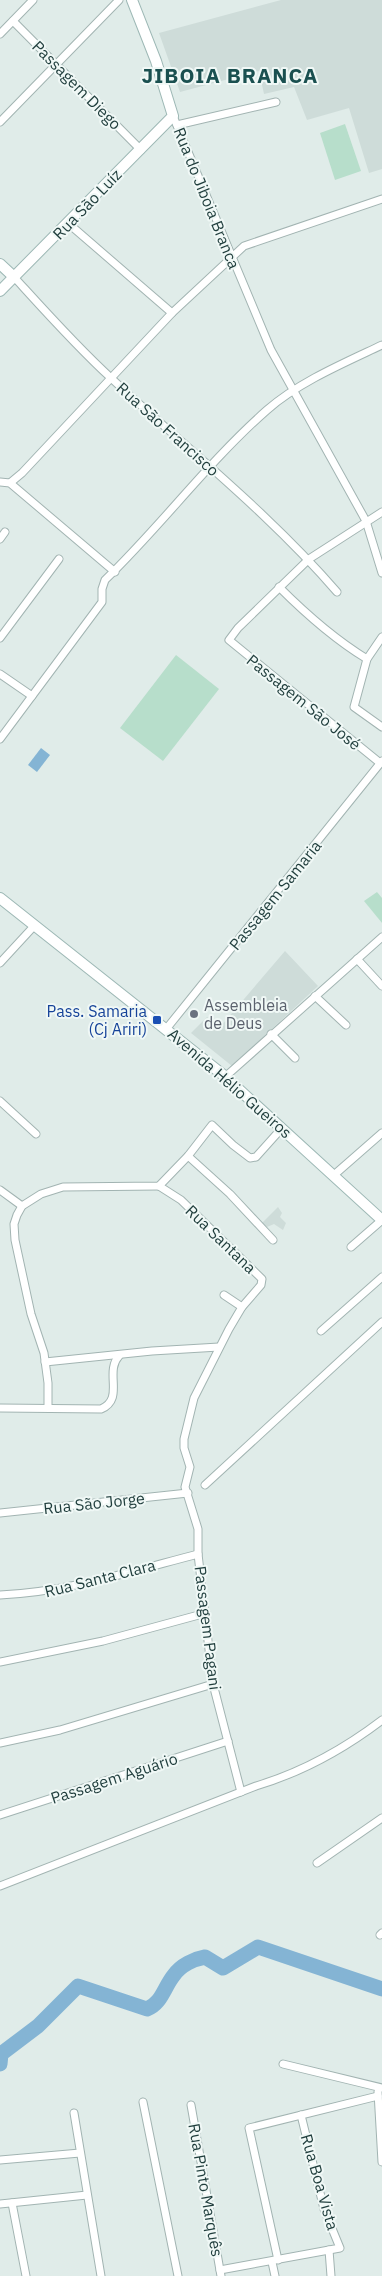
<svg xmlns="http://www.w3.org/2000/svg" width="382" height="2276" font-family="'IBM Plex Sans',sans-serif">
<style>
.built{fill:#cedcd9}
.green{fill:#b7decb}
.water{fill:#84b4d4}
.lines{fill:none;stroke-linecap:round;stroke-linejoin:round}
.river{stroke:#84b4d4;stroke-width:15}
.minor-casing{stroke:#a2b4b2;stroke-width:9}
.secondary-casing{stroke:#9db8b5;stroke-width:12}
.minor{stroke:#fff;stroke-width:7}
.secondary{stroke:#fff;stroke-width:10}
.worship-dot{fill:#6b7280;stroke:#f0f8f6;stroke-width:2}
.transit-dot{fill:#1a4fb4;stroke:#f0f8f6;stroke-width:2}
.labels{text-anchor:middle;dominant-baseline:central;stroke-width:4;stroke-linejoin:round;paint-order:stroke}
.street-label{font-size:16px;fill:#1f3d3c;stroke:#f0f8f6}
.worship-label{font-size:16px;fill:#5b616d;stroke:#f0f8f6;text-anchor:start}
.transit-label{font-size:16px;fill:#164399;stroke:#f0f8f6;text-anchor:end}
.district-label{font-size:21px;font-weight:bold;letter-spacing:1px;fill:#1a5050;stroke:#f0f8f6}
</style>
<rect width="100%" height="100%" fill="#e0ece9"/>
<g class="built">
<path d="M281 0H382V169L369 173 349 108 307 120 294 87 264 94 259 71 180 92 159 33Z"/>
<path d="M285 951 318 986 232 1066 191 1033 207 1017 221 1026Z"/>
<path d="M278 1207 282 1213 280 1217 286 1223 283 1230 274 1224 267 1227 262 1223Z"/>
</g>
<g class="green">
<path d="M345 124 361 171 335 180 320 133Z"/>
<path d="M176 655 219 689 163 761 120 728Z"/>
<path d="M377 892 382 898V923L364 901Z"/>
</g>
<path class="water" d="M41 748 50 755 37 772 28 765Z"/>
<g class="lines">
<path class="river" d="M0 2064 1 2054 38 2026 78 1986 147 2009C162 2003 164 1987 174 1975 181 1965 194 1959 205 1957L223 1968 258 1947 382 1989"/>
<defs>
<g id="minor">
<path d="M13 21 141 150"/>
<path d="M0 34 33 0"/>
<path d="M173 116 271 350 366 521 382 573"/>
<path d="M0 122 119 0"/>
<path d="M177 125 276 102"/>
<path d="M69 224 172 313"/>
<path d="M14 277C45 311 77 347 111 378 187 449 269 513 337 592"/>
<path d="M0 482 10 483 115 572"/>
<path d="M10 483 22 473 172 313 244 246 382 199"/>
<path d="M0 539 5 532"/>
<path d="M279 587C306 614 334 639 367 659"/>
<path d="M382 637 367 659 354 707 382 727"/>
<path d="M0 638 59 559"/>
<path d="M0 674 32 696"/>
<path d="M0 739 102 602V589L105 580C161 526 208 462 267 410 299 382 344 363 382 345"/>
<path d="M380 763 229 640 238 628 309 559 382 512"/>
<path d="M357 959 382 986"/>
<path d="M0 963 35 925"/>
<path d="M315 996 346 1025"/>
<path d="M167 1028 382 761"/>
<path d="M271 1034 295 1058"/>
<path d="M225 1077 382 937"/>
<path d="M0 1101 36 1134"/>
<path d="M188 1156 230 1194 273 1240"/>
<path d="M334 1175 382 1133"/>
<path d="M159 1186 181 1200 262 1279 261 1285 242 1307 229 1329 194 1398 184 1439V1448L190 1467 185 1487 198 1529V1554L213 1684 241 1792"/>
<path d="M0 1190 22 1206"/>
<path d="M351 1247 382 1220"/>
<path d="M224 1295 242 1307"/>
<path d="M321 1331 382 1277"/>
<path d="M45 1362 152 1351 219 1347"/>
<path d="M0 1408 101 1409C125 1399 104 1372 119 1356"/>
<path d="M48 1408V1383L44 1353 31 1314 15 1240 14 1224 17 1215 22 1206 41 1194 63 1187 159 1186 188 1156 212 1125 233 1145 250 1158 256 1157 282 1128"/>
<path d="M205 1485 382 1322"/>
<path d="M0 1513 188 1493"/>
<path d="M0 1595C68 1592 133 1571 198 1554"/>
<path d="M0 1662 103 1641 206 1613"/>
<path d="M0 1743 60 1730 213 1684"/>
<path d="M0 1815 228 1741"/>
<path d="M317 1863 382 1818"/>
<path d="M0 1886 256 1786C302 1772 344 1749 382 1720"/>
<path d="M380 1935 382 1933"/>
<path d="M283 2064 382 2088"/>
<path d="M378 2092 382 2162"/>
<path d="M143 2102 178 2276"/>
<path d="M191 2105 221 2276"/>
<path d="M74 2113 101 2276"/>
<path d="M0 2160 80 2153"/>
<path d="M12 2203 26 2276"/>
<path d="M0 2204 87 2195"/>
<path d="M329 2250 331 2276"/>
<path d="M278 2260 249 2128 378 2096"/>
<path d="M272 2262 275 2276"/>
<path d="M220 2270 340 2248 324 2209 301 2115"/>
</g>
<g id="secondary">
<path d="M0 264 14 277"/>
<path d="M0 291 173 116 156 61 132 0"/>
<path d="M0 898 222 1074 382 1220"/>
</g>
</defs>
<use href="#minor" class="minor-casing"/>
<use href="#secondary" class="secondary-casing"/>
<use href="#minor" class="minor"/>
<use href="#secondary" class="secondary"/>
</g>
<circle class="worship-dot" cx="194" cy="1014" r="5"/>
<rect class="transit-dot" x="152" y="1015" width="10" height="10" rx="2.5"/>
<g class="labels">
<g class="street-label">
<text transform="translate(77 85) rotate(45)">Passagem Diego</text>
<text transform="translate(207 198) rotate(68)">Rua do Jiboia Branca</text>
<text transform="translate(87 204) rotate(-46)">Rua São Luíz</text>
<text transform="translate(168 429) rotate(42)">Rua São Francisco</text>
<text transform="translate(304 702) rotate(39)">Passagem São José</text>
<text transform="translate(275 895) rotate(-51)">Passagem Samaria</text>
<text transform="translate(230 1083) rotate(41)">Avenida Hélio Gueiros</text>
<text transform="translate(221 1239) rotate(44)">Rua Santana</text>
<text transform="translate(94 1503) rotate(-6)">Rua São Jorge</text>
<text transform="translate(100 1578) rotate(-14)">Rua Santa Clara</text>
<text transform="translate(208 1628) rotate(83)">Passagem Pagani</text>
<text transform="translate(114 1778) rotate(-18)">Passagem Aguário</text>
<text transform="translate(320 2182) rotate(74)">Rua Boa Vista</text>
<text transform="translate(206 2190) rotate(80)">Rua Pinto Marquês</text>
</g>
<g class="worship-label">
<text x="204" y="1005">Assembleia<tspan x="204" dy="18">de Deus</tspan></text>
</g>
<g class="transit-label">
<text x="147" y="1011">Pass. Samaria<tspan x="147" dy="18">(Cj Ariri)</tspan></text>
</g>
<g class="district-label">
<text x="230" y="75">JIBOIA BRANCA</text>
</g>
</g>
</svg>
